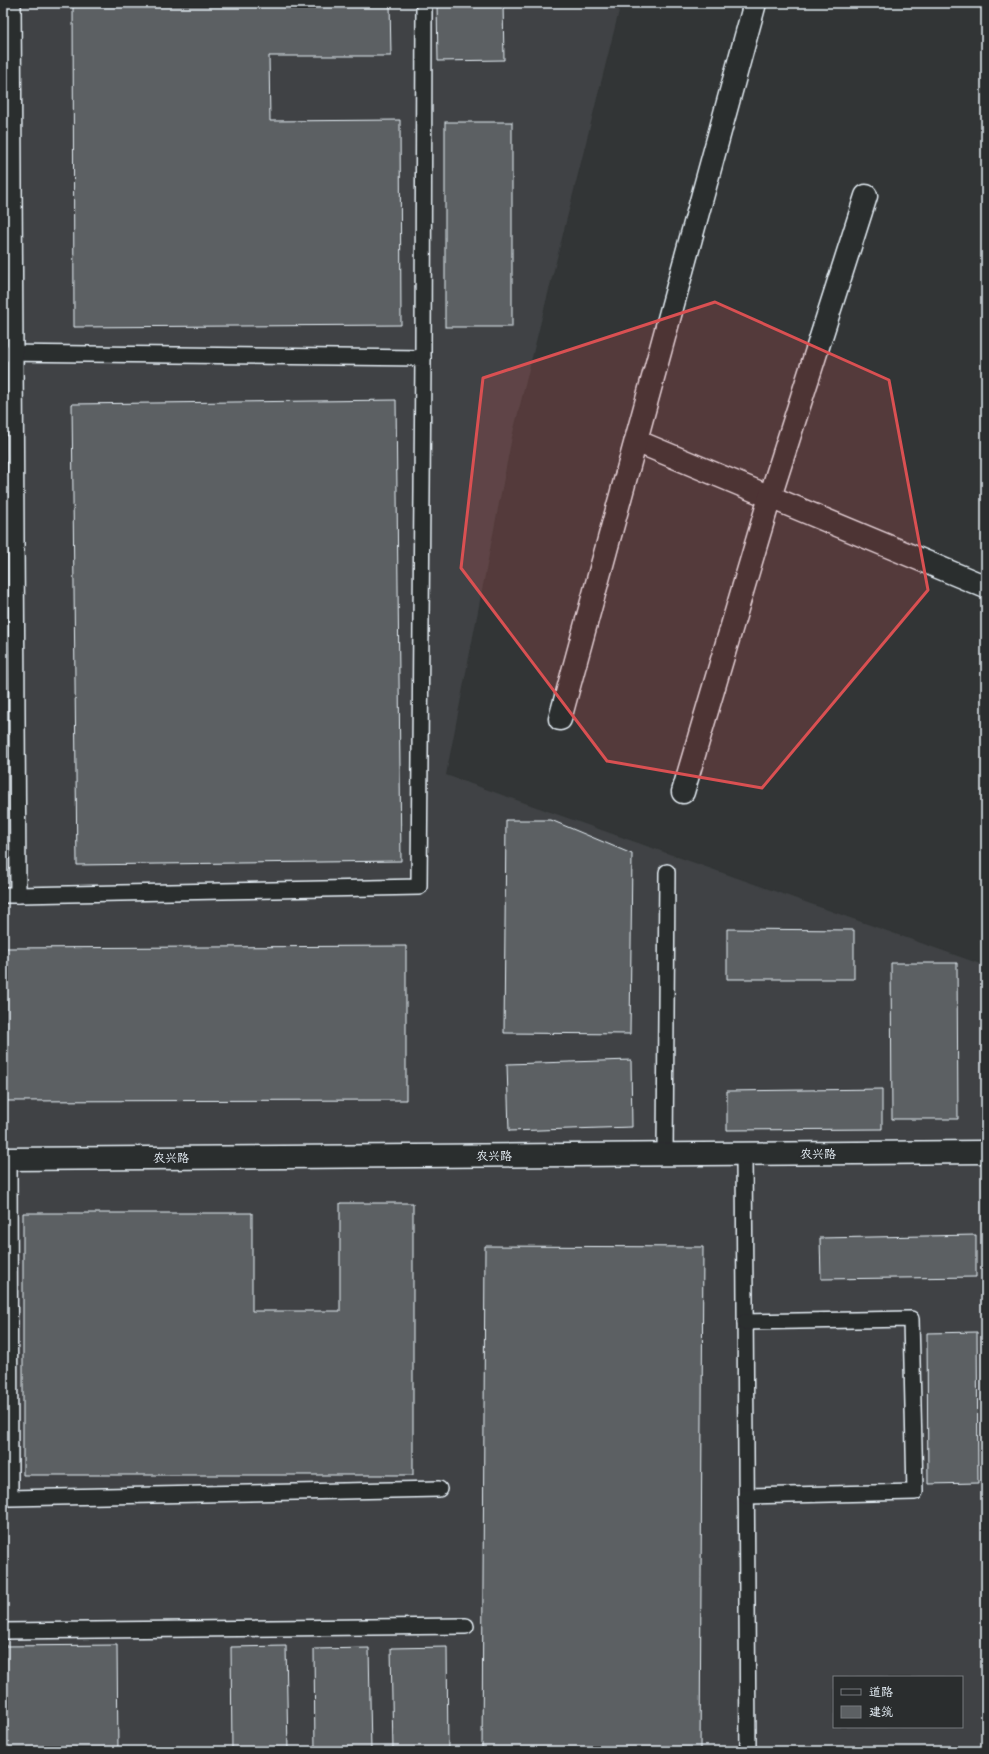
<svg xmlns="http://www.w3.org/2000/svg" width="989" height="1754" font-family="Mali,'LXGW WenKai TC',sans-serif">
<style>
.built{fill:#3f4244;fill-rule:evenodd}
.building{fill:#5c6063;stroke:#e8f1f8}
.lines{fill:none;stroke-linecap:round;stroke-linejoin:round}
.lane-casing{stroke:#e8f1f8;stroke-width:18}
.street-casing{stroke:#e8f1f8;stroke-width:25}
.lane{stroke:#2a2d2e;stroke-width:15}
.street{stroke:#2a2d2e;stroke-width:22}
.marked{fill:#da5052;fill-opacity:0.2;stroke:#da5052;stroke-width:3;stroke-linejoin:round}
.labels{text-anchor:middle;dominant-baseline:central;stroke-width:3.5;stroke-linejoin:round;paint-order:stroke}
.street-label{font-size:12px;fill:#e8f1f8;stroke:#2a2d2e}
</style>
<rect width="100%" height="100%" fill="#323536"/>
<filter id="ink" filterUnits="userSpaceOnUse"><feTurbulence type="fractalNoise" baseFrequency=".025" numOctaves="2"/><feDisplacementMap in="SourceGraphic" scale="8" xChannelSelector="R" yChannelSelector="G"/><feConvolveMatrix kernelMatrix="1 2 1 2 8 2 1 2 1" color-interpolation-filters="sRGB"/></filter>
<g filter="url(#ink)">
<path class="built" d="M3 3H621L512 437 446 775 986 966V1751H3ZM834 1677H962V1727H834Z"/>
<g class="building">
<path d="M73 3H390L391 56H269L270 121 400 120 401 325 74 327Z"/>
<path d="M437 3H503L504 60 438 61Z"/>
<rect x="445" y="122" width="67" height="205"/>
<path d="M396 400 401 861 77 865 72 404Z"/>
<path d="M506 820H551L632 854 630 1034 504 1033Z"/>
<path d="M727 929 854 930V979H727Z"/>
<path d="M406 946V1100L3 1101V948Z"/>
<path d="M891 963H957L958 1119H892Z"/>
<path d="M631 1060 632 1127 509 1131 507 1064Z"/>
<path d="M882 1089V1129L727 1130V1091Z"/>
<path d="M340 1203H413V1475H23V1213H252V1311H340Z"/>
<path d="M976 1235V1277L821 1279 820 1238Z"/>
<path d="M485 1246 703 1247 700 1751H482Z"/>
<path d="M977 1332 978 1483 928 1484 927 1333Z"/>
<path d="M117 1645 118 1751H3V1646Z"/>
<path d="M286 1646 288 1751H232L231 1647Z"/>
<path d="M447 1647 448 1751H393L391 1648Z"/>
<path d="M369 1648 371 1751H315L314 1649Z"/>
</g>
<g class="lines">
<defs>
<g id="lane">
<path d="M3 353 423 358 419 887 18 895"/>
<path d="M423 358 424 3"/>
<path d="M3 895H18L13 3"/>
<path d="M744 1153 748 1751"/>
<path d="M665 1154 667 872"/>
<path d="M9 1158 10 1498 439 1489"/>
<path d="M745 1322 911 1319 915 1492 746 1496"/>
<path d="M3 1631 466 1626"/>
</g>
<g id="street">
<path d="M636 441 986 587"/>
<path d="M560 719 755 3"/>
<path d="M683 792 770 497 866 196"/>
<path d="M3 1159 986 1152"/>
</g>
</defs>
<use href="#lane" class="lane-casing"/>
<use href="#street" class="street-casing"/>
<use href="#lane" class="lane"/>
<use href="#street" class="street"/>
</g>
</g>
<path class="marked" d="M715 302 889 380 928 590 762 788 607 761 461 568 483 378Z"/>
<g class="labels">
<g class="street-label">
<text x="818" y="1153">农兴路</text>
<text x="494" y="1155">农兴路</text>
<text x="171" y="1157">农兴路</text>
</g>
</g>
<rect width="989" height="1754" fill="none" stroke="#2a2d2e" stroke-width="16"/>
<rect x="8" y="8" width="973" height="1738" fill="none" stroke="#e8f1f8" stroke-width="1.5" filter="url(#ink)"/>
<rect x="833" y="1676" width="130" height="52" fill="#2a2d2e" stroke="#767b7f"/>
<rect x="841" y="1689" width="20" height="6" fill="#2a2d2e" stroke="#767b7f"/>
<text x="869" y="1696" font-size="12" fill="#e8f1f8">道路</text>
<rect x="841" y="1706" width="20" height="12" fill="#5c6063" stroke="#767b7f"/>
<text x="869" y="1716" font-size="12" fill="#e8f1f8">建筑</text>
</svg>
